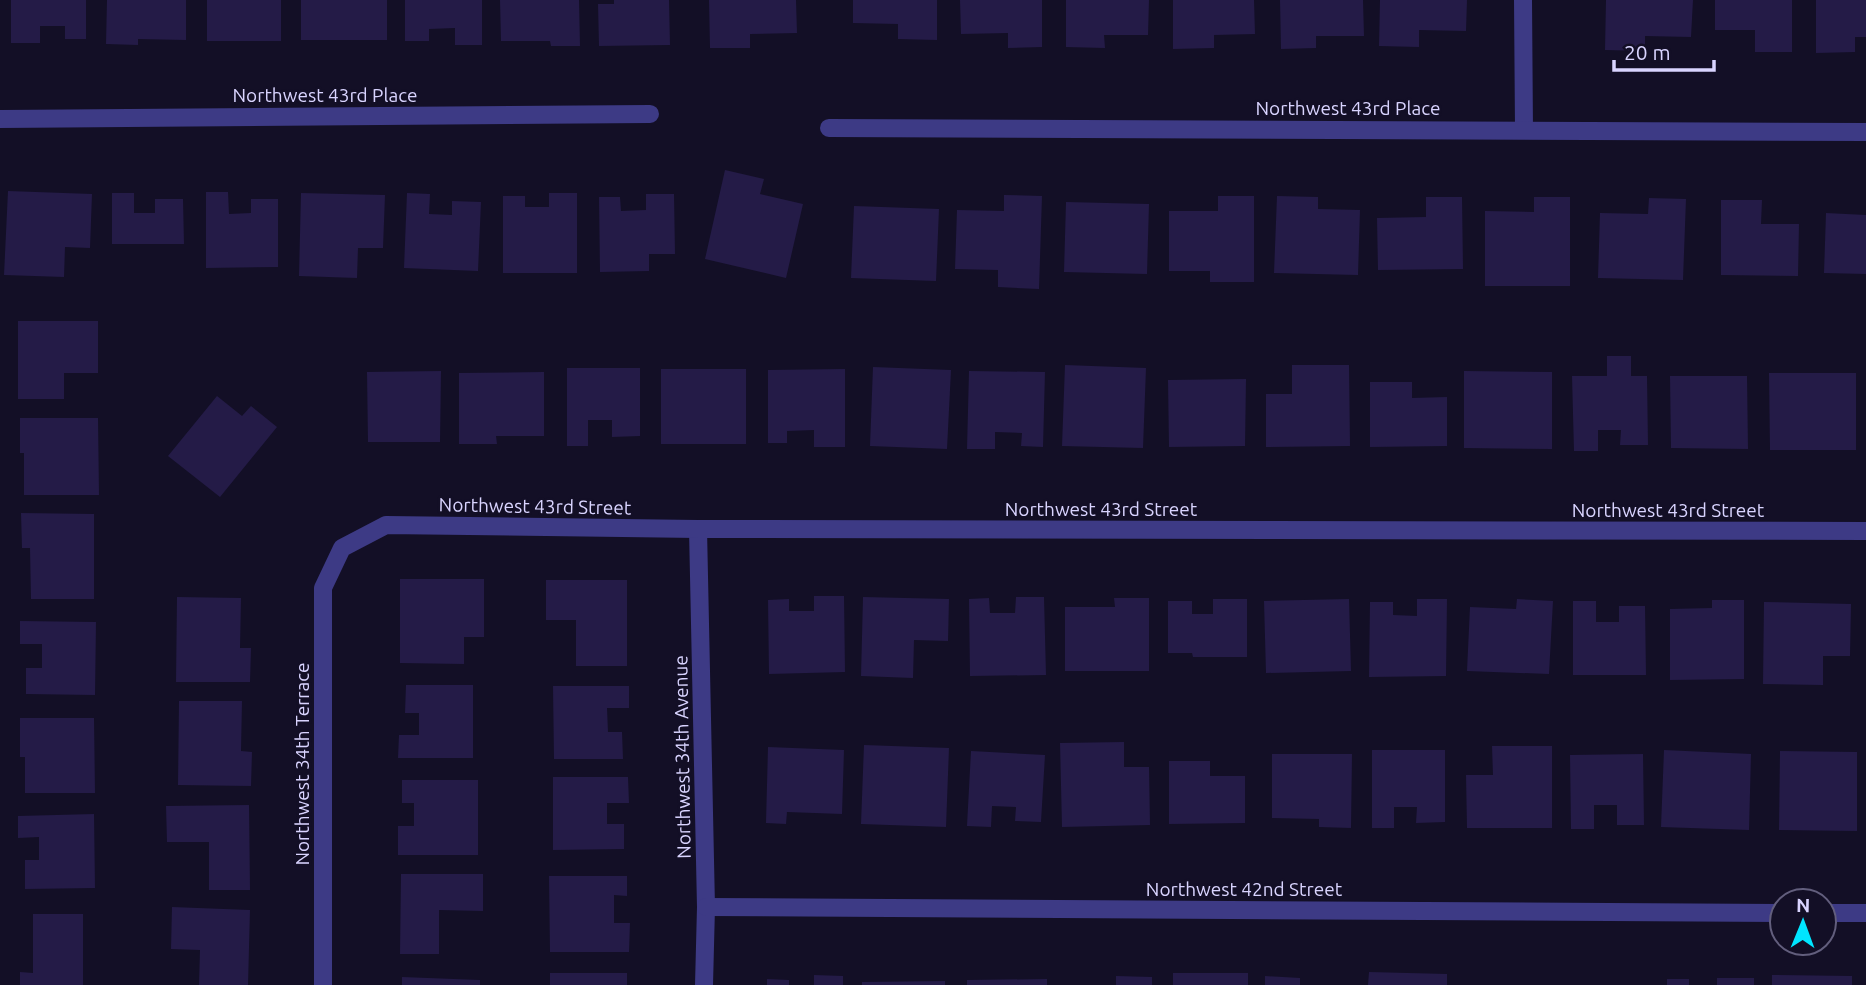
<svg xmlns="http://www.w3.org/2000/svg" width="1866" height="985" font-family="Ubuntu,sans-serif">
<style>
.building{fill:#241b47}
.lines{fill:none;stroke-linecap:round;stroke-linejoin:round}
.street{stroke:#3d3a85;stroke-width:18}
.labels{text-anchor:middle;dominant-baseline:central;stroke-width:5;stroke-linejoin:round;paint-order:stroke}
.street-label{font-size:19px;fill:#d9d4ff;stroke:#130f26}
</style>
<rect width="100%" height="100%" fill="#130f26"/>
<g class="building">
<path d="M11 0H86V39H65V26H40V43H11Z"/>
<path d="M107 0H186V40L138 39V45L106 44Z"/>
<rect x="207" y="0" width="74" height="41"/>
<rect x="301" y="0" width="86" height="40"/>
<path d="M405 0H482V45H455V28L429 29V41H405Z"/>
<path d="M500 0H579L580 46H551L550 41H501Z"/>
<path d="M614 0H669L670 45 599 46 598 4H614Z"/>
<path d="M709 0H796L797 33 750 34V48H710Z"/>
<path d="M853 0H937V40L898 39V24L853 23Z"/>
<path d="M960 0H1042V47L1008 48V33L961 34Z"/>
<path d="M1066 0H1149L1148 35H1104L1105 48 1066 47Z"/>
<path d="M1173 0H1254L1255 34 1214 35V48L1173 49Z"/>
<path d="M1280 0H1363L1364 36H1316V48L1281 49Z"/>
<path d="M1380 0H1467L1466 31 1419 30V47L1379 46Z"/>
<path d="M1606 0H1693L1691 37 1645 36V51L1605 50Z"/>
<path d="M1715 0H1792V52H1755V30H1715Z"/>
<path d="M1816 0H1866V37H1855V52L1816 53Z"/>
<path d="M725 170 764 179 760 194 803 204 786 278 705 259Z"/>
<path d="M8 191 92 194 90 248 65 247 64 277 4 275Z"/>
<path d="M206 192H228L229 214 251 213V199H278V267L206 268Z"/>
<path d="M112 193H134V213H155V199H183L184 244H112Z"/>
<path d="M301 193 385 195 383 248H358L357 278 299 276Z"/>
<path d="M407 193 430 194 429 214 452 215V201L481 202 478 271 404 268Z"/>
<path d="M549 193H577V273H503V196H525V207H549Z"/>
<path d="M646 194H674L675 254H649V271L600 272 599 197H620L621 211 646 210Z"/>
<path d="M1004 195 1042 196 1039 289 998 287V270L955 269 957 210 1004 211Z"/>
<path d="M1218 196H1254V282H1210V271H1169V211H1218Z"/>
<path d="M1277 196 1318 197V209L1360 210 1358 275 1274 273Z"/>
<path d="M1426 197H1462L1463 269 1378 270 1377 218 1426 217Z"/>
<path d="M1534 197H1570V286H1485V211L1534 212Z"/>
<path d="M1649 198 1686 199 1683 280 1598 278 1600 213 1648 214Z"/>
<path d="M1721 200H1762L1761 224H1799L1798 276 1721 275Z"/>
<path d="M1066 202 1149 204 1147 274 1064 272Z"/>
<path d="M854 206 939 209 936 281 851 278Z"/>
<path d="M1826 213 1866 215V274L1824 273Z"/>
<path d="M18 321H98V373H64V399H18Z"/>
<path d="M1607 356H1631V376H1647L1648 445H1620L1621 430H1598V451H1574L1572 376H1607Z"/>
<path d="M1065 365 1146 368 1143 448 1062 446Z"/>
<path d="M1292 365H1349L1350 446 1266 447V394H1292Z"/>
<path d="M873 367 951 370 947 449 870 446Z"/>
<path d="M567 368H640V436L612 437V420H588V446H567Z"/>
<rect x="661" y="369" width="85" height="75"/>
<path d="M845 369V447H814V430L787 431V443H768V370Z"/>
<path d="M441 371 440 442H368L367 372Z"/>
<path d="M969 371 1045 372 1043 447 1021 446 1022 433 995 432V449H967Z"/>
<path d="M1464 371 1552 372V449L1464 448Z"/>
<path d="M544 372V436H496L497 444H459V373Z"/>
<path d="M1769 373H1856V450H1770Z"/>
<path d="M1670 376H1747L1748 449 1671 448Z"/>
<path d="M1246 379 1245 446 1169 447 1168 380Z"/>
<path d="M1370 382H1412V398L1447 397V446L1370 447Z"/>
<path d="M217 396 242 416 251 406 277 427 220 497 168 456Z"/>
<path d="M20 418H98L99 495H24V453H20Z"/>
<path d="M21 513 94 514V599H31L30 548H22Z"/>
<path d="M400 579H484V637H464V664L400 663Z"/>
<path d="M546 580H627V666H576V620H546Z"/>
<path d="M814 596H844L845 672 769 674 768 600 789 599V611H814Z"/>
<path d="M177 597 241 598 240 648H251L250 682H176Z"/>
<path d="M863 597 949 599 948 641 914 640 913 678 861 676Z"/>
<path d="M1016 597H1044L1046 675 970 676 969 599 989 598 990 613H1015Z"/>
<path d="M1114 598H1149V671H1065V607H1115Z"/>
<path d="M1213 599H1247V657H1193L1192 653H1168V601H1192V614H1213Z"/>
<path d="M1349 599 1351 671 1266 673 1264 601Z"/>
<path d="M1417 599H1447L1446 676 1369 677 1370 602H1393V615L1417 616Z"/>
<path d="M1517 599 1553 601 1549 674 1467 671 1470 607 1516 609Z"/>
<path d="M1712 600H1744V679L1670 680V609L1712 608Z"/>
<path d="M1573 601H1596V622H1619V606H1645L1646 675H1573Z"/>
<path d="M1764 602 1851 604 1850 656H1823V685L1763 684Z"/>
<path d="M20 621 96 622 95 695 26 694V668H42V644H20Z"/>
<path d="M406 685H473V758H398L399 735H419V713H405Z"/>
<path d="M553 686H629V708H607L608 732H622L623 759H554Z"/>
<path d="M179 701H242L241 751 252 752 251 786 178 785Z"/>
<path d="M20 718H94L95 793H25V757H20Z"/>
<path d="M1124 742V767H1149L1150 825 1062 827 1060 743Z"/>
<path d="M864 745 949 748 946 827 861 824Z"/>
<path d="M1492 746H1552V828H1467L1466 775H1493Z"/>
<path d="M768 747 844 750 842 814 787 812 786 824 766 823Z"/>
<path d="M1372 750H1445V822L1416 823 1417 807H1394V828H1372Z"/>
<path d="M1664 750 1751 754 1749 830 1661 827Z"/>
<path d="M971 751 1045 755 1041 822 1015 821 1016 807 992 806 991 827 967 826Z"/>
<path d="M1780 751 1857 752V831L1779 830Z"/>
<path d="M1272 754H1352L1351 828 1319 827V819L1272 818Z"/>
<path d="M1643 754 1644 825H1617V805H1594V829H1571L1570 755Z"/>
<path d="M1169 761H1210V776H1245V823L1169 824Z"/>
<path d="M553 777H628L629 803H607V824H624V849L553 850Z"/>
<path d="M402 780H478V855H398V826H414V803H402Z"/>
<path d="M249 805 250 890H209V842H167L166 806Z"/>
<path d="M94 814 95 888 25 889V860H39V837L18 838V816Z"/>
<path d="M401 874H483V911L439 910V954H400Z"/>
<path d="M549 876H627V896L614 895V923H630L629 952H550Z"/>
<path d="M172 907 250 910 248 985H199L200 950 171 949Z"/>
<path d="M33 914H83V985H20V972L33 973Z"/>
<path d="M1369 972 1447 974V985H1368Z"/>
<rect x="550" y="973" width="77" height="12"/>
<rect x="1173" y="973" width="75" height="12"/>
<path d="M814 975 843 976V985H814Z"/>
<path d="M1772 975 1852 976V985H1772Z"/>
<path d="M1116 976 1152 977V985H1116Z"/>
<path d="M1265 976 1300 978V985H1265Z"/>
<path d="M402 977 480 980V985H402Z"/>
<rect x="1717" y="978" width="37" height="7"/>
<path d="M767 979 789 980V985H767Z"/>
<path d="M1047 979V985H967V980Z"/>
<rect x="1667" y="979" width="22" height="6"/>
<path d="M945 981V985H862V982Z"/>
</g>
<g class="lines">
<g class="street">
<path d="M1523 0 1524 130"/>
<path d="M0 119 650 114"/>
<path d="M829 128 1866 132"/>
<path d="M698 529 706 907 704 985"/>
<path d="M706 907 1782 913"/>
<path d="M1824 913H1866"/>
<path d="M323 985V588L342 548 386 525 698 529 1866 531"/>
</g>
</g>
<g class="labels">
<g class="street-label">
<text x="325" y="95">Northwest 43rd Place</text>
<text x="1348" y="108">Northwest 43rd Place</text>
<text transform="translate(535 506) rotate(1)">Northwest 43rd Street</text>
<text x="1101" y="509">Northwest 43rd Street</text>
<text x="1668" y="510">Northwest 43rd Street</text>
<text transform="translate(682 757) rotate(-91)">Northwest 34th Avenue</text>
<text transform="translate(302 764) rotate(-90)">Northwest 34th Terrace</text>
<text x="1244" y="889">Northwest 42nd Street</text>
</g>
</g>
<g transform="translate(1803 922) rotate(1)"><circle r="33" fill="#130f26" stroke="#625e7d" stroke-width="2"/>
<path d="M0-5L12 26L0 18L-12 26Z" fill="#00e5ff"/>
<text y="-10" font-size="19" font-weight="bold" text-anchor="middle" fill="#d9d4ff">N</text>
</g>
<path d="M1614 60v10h100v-10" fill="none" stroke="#d9d4ff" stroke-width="3.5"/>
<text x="1624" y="60" font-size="21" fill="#d9d4ff" stroke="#130f26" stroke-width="5" paint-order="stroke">20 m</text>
</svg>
